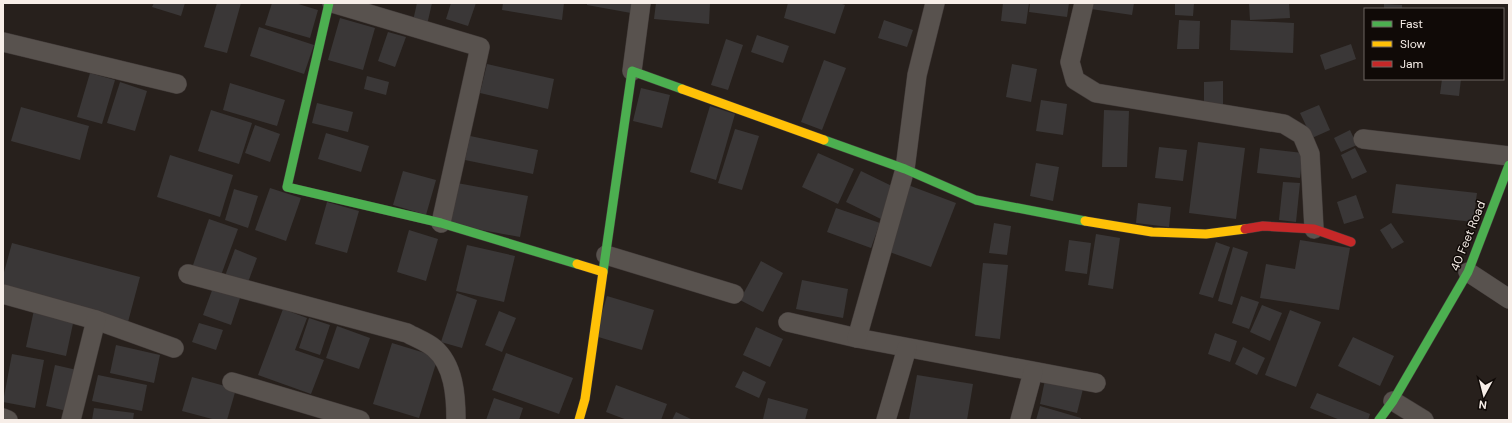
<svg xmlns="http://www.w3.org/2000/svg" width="1512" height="423" font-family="'DM Sans',sans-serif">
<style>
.building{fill:#3a3737}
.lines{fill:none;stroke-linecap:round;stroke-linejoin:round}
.street-casing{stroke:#423b39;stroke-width:20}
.fast-casing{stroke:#423b39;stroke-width:10}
.slow-casing{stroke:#423b39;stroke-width:10}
.jam-casing{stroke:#423b39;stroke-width:10}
.street{stroke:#58524e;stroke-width:19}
.fast{stroke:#4caf50;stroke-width:9}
.slow{stroke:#ffc107;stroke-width:9}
.jam{stroke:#c62828;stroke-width:9}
.labels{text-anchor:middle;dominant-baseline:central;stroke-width:3;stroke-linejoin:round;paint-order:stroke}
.street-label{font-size:12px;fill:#f7eee8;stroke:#100a07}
</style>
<rect width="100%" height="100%" fill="#27201c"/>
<g class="building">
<path d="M154 3H185L181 16 152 7Z"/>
<path d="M217 3H241L227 53 204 47Z"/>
<path d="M272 3H295L318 10 310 38 265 25Z"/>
<path d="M417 3H432L427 25 413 21Z"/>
<path d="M451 3H476L468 26 446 19Z"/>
<path d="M503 3H564L562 20 502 10Z"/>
<path d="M587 3H633L631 13 587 5Z"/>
<path d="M656 3H710L709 24 654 19Z"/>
<path d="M788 3H839L845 5 835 34 784 18Z"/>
<path d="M1003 3H1029L1026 24 1001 21Z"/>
<path d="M1030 3H1069L1067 17 1029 12Z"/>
<path d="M1092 3H1134L1132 15 1091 9Z"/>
<path d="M1175 3H1194L1193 16 1175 15Z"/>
<path d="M1249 3H1289L1290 18 1250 20Z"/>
<path d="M1384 4 1402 5V9H1384Z"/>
<path d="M340 18 375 28 363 70 328 60Z"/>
<path d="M884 20 913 30 907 47 878 38Z"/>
<path d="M1179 20 1200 21 1199 49H1177Z"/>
<path d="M1231 20 1294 23 1293 53 1230 50Z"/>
<path d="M259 27 314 45 304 74 250 56Z"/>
<path d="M388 32 406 37 395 67 378 61Z"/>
<path d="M757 35 789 46 783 63 751 52Z"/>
<path d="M726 39 743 45 728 90 711 85Z"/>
<path d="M1351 44 1356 59 1325 70 1320 55Z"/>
<path d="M824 60 846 68 822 130 801 122Z"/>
<path d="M487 64 554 79 548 109 480 93Z"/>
<path d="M1012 64 1037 69 1031 102 1006 97Z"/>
<path d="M90 73 115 80 102 124 77 117Z"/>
<path d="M367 76 389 82 386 95 364 89Z"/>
<path d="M1442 79H1461L1459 96 1440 94Z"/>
<path d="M1223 81V107H1204V82Z"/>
<path d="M120 82 147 91 135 131 107 123Z"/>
<path d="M230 83 285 100 277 126 223 110Z"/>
<path d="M641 88 670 95 662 128 633 121Z"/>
<path d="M1041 100 1067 104 1063 135 1036 131Z"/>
<path d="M317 103 353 112 348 132 312 123Z"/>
<path d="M1319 105 1330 130 1312 138 1300 113Z"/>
<path d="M710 106 735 114 716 180 690 172Z"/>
<path d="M21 107 89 126 80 160 11 141Z"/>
<path d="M211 110 252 123 239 164 198 151Z"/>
<path d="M1104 110 1129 111 1127 167H1102Z"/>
<path d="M255 125 280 134 270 162 245 153Z"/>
<path d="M735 129 759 136 742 190 718 183Z"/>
<path d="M1350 130 1357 145 1341 152 1334 138Z"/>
<path d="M326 133 369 146 361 172 318 159Z"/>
<path d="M470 136 538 150 533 174 465 160Z"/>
<path d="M1198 142 1245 148 1236 219 1189 213Z"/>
<path d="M1159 147 1187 150 1183 181 1155 178Z"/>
<path d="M1260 148 1303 153 1300 178 1257 173Z"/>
<path d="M1355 148 1367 172 1352 179 1341 155Z"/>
<path d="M818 153 854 169 838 204 802 187Z"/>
<path d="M170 155 233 175 220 217 157 197Z"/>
<path d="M1036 163 1059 167 1053 201 1030 196Z"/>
<path d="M403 171 436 180 426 215 393 205Z"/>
<path d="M861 171 898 189 883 220 846 202Z"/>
<path d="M1283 182 1300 183 1296 222 1279 220Z"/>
<path d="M457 183 528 196 520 237 449 224Z"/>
<path d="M1396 184 1477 193 1473 222 1392 213Z"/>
<path d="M908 185 956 203 931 267 884 250Z"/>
<path d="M270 188 301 198 286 241 255 230Z"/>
<path d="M234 189 258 196 248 228 225 220Z"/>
<path d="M1356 195 1364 218 1344 224 1337 202Z"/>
<path d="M327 202 359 211 347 253 315 244Z"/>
<path d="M1138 203 1171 207 1169 227 1136 223Z"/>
<path d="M836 208 880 223 871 248 827 232Z"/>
<path d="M209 219 238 229 220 278 192 268Z"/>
<path d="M994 223 1011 226 1007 255 989 253Z"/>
<path d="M1391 223 1404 242 1392 249 1380 230Z"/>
<path d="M409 230 438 239 426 281 397 272Z"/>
<path d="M1096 234 1120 238 1113 289 1088 285Z"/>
<path d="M1069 240 1091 243 1087 274 1065 271Z"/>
<path d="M1300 240 1350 248 1339 310 1260 298 1266 264 1295 269Z"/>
<path d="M1216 242 1230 247 1213 298 1199 294Z"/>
<path d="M12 243 140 277 128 322 3 289V276Z"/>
<path d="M467 245 515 256 504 302 456 291Z"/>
<path d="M1233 247 1248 252 1232 305 1218 301Z"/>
<path d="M235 249 257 258 247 285 225 276Z"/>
<path d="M761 261 783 273 763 312 740 300Z"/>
<path d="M983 263 1008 265 1000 339 975 336Z"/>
<path d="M802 280 848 289 843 318 796 309Z"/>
<path d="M214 285 241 295 231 325 203 315Z"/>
<path d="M457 293 477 300 462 348 441 342Z"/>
<path d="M607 296 654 310 642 350 595 336Z"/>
<path d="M1241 296 1259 302 1249 329 1232 323Z"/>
<path d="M1262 305 1282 313 1270 341 1250 332Z"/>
<path d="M283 309 307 318 295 350 324 360 311 394 258 375Z"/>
<path d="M34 310 74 319 66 356 26 347Z"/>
<path d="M1290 310 1321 322 1296 387 1265 375Z"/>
<path d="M499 311 516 318 502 352 485 345Z"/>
<path d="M309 318 330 325 320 355 299 348Z"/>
<path d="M199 323 223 330 216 350 192 342Z"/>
<path d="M337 326 370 338 359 369 326 358Z"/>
<path d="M756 327 783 339 770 367 743 355Z"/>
<path d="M1215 333 1237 341 1230 362 1208 354Z"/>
<path d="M1353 337 1394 356 1380 386 1338 366Z"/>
<path d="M392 343 438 357 419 418 373 404Z"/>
<path d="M116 345 160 355 154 383 110 373Z"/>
<path d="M1243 347 1265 358 1257 375 1235 364Z"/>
<path d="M506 353 573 378 559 414 492 390Z"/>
<path d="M12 354 44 360 35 408 3 402Z"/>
<path d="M55 365 77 370 67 411 46 406Z"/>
<path d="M743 371 766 382 759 398 735 387Z"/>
<path d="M98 375 147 385 142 411 92 401Z"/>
<path d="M917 375 973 384 967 420H909Z"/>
<path d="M192 377 236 389 227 420H216L182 411Z"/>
<path d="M1045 380 1083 389 1077 413 1040 404Z"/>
<path d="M616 385 667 404 661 420H627L606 412Z"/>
<path d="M1317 393 1370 414 1368 420H1340L1310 408Z"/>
<path d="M494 398 523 408 519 420H486Z"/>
<path d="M768 398 808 409 805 420 763 419Z"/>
<path d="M1040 406 1081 418V420H1036Z"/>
<path d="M94 408 134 413 133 420H92Z"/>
<path d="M676 412 693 420H672Z"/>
</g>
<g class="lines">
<defs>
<g id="street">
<path d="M332 3 480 47 441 223"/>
<path d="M1084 3 1070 62 1075 80 1096 93 1284 124 1302 135 1310 154 1314 229"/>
<path d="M3 42 177 84"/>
<path d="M632 71 641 3"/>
<path d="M1363 139 1509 156"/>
<path d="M606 255 734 294"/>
<path d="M1468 272 1509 299"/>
<path d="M188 274 407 333C416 338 427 342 434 348 454 365 456 396 456 420"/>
<path d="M3 294 96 320 174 348"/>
<path d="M788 322 857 338 1096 383"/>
<path d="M857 338 905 169 917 75 935 3"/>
<path d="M232 382 360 420"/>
<path d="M1393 401 1424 420"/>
<path d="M3 418 8 420"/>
<path d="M71 420 96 320"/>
<path d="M886 420 907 348"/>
<path d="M1020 420 1033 372"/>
</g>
<g id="fast">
<path d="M329 3 287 187 441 223 577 264"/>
<path d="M824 140 905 169 976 200 1085 221"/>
<path d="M603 272 632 71 682 89"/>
<path d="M1379 420 1393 401 1468 272 1509 165"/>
</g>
<g id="slow">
<path d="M682 89 824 140"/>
<path d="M1085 221 1152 232 1206 234 1245 229"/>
<path d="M577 264 603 272 585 399 579 420"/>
</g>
<path id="jam" d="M1245 229 1263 226 1314 229 1351 242"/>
</defs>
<use href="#street" class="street-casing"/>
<use href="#fast" class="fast-casing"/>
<use href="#slow" class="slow-casing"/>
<use href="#jam" class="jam-casing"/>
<use href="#street" class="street"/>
<use href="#fast" class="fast"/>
<use href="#slow" class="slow"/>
<use href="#jam" class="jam"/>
</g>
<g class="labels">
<g class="street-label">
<text transform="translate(1468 236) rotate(-68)">40 Feet Road</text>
</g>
</g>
<rect width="1512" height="423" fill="none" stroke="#f7eee8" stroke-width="8"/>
<rect x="1364" y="8" width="140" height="72" fill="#100a07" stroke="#6c6561"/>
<rect x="1372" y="21" width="20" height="6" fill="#4caf50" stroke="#6c6561"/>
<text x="1400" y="28" font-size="12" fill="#f7eee8">Fast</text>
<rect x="1372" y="41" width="20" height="6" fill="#ffc107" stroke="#6c6561"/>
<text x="1400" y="48" font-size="12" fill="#f7eee8">Slow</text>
<rect x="1372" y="61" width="20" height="6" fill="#c62828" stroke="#6c6561"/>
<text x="1400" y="68" font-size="12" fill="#f7eee8">Jam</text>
<g transform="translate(1484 395) rotate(187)" stroke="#100a07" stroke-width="3" paint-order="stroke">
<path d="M0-3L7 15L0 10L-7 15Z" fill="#f7eee8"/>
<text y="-6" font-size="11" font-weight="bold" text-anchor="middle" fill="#f7eee8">N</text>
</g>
</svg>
